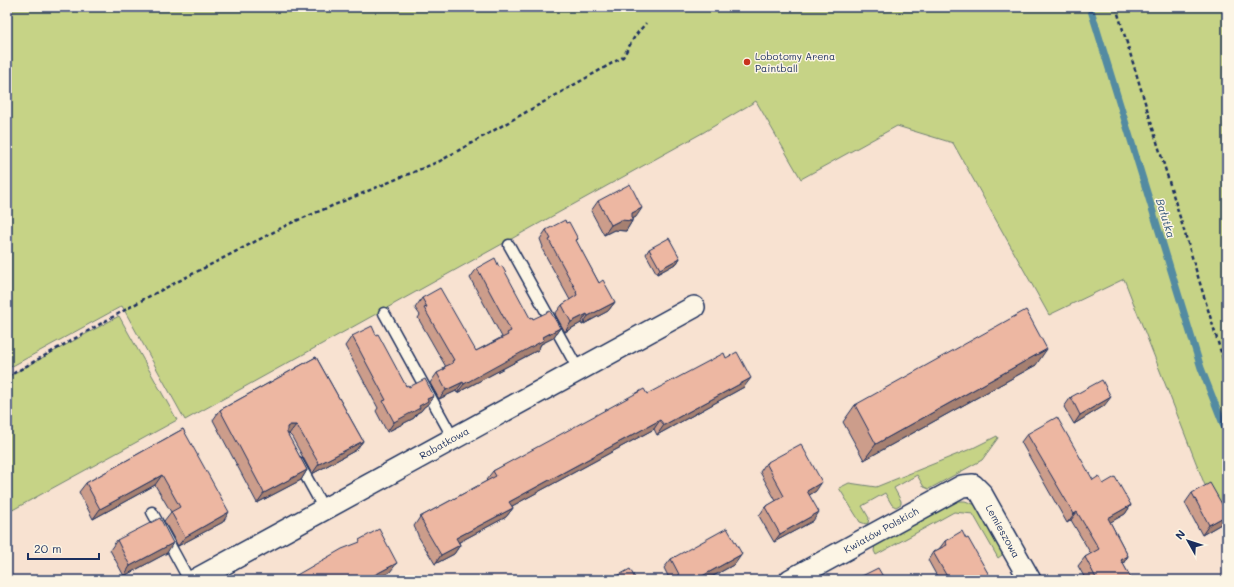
<svg xmlns="http://www.w3.org/2000/svg" width="1234" height="587" font-family="Mali,sans-serif">
<style>
.green{fill:#c6d386;stroke:#708172}
.lines{fill:none;stroke-linecap:round;stroke-linejoin:round}
.stream{stroke:#538ba2;stroke-width:7}
.service-casing{stroke:#1b2f5e;stroke-width:13}
.minor-casing{stroke:#1b2f5e;stroke-width:24}
.path{stroke:#1b2f5e;stroke-width:2.5;stroke-dasharray:4 3;stroke-linecap:butt}
.service{stroke:#fcf5e5;stroke-width:10}
.minor{stroke:#fcf5e5;stroke-width:21}
.wall{fill:#cc9d8b;stroke:#1b2f5e}
.shaded-wall{fill:#a68071;stroke:#1b2f5e}
.building{fill:#edb7a2;stroke:#1b2f5e}
.poi-dot{fill:#c8321e;stroke:#fcf5e5;stroke-width:1.5}
.labels{text-anchor:middle;dominant-baseline:central;stroke-width:3;stroke-linejoin:round;paint-order:stroke}
.poi-label{font-size:10px;fill:#1b2f5e;stroke:#fcf5e5;text-anchor:start}
.street-label{font-size:10px;fill:#1b2f5e;stroke:#fcf5e5}
.water-label{font-size:11px;font-style:italic;fill:#32567a;stroke:#fcf5e5}
</style>
<rect width="100%" height="100%" fill="#f8e2d1"/>
<filter id="ink" filterUnits="userSpaceOnUse"><feTurbulence type="fractalNoise" baseFrequency=".025" numOctaves="2"/><feDisplacementMap in="SourceGraphic" scale="8" xChannelSelector="R" yChannelSelector="G"/><feConvolveMatrix kernelMatrix="1 2 1 2 8 2 1 2 1" color-interpolation-filters="sRGB"/></filter>
<g filter="url(#ink)">
<g class="green">
<path d="M7 7H1227V529L1204 483 1124 279 1049 315 953 143 897 126 801 179 756 101 704 132 185 420 122 306 7 369Z"/>
<path d="M119 316 177 420 7 513V377Z"/>
<path d="M997 436 998 438 982 460 929 489 924 487 917 475 894 488 901 501V504L896 507 892 505 885 493 862 506 869 518 868 523 866 524 860 522 839 488 849 483 876 487 973 448Z"/>
<path d="M957 501H965L976 505 1004 550 1002 555 998 558 973 514 954 512 876 555 874 551 875 544 950 503Z"/>
</g>
<g class="lines">
<path class="stream" d="M1090 7 1201 368 1227 434"/>
<defs>
<g id="service">
<path d="M509 245 578 369"/>
<path d="M384 313 453 438"/>
<path d="M298 462 324 509"/>
<path d="M152 512 189 580"/>
</g>
<g id="minor">
<path d="M195 580 694 307"/>
<path d="M790 580 962 486 973 485 981 493 1030 580"/>
</g>
</defs>
<use href="#service" class="service-casing"/>
<use href="#minor" class="minor-casing"/>
<g class="path">
<path d="M1116 7 1227 372"/>
<path d="M7 377 146 298 291 223 440 161 623 57 635 36 646 23"/>
</g>
<use href="#service" class="service"/>
<use href="#minor" class="minor"/>
</g>
<g class="wall">
<path d="M598 201 636 217 632 219V221L626 231 614 230 604 235 591 211Z"/>
<path d="M566 223 578 239 576 241 599 283 615 302 608 311 582 325 581 323 565 332 555 314 562 305 570 300 542 249 543 247 540 239 546 230Z"/>
<path d="M649 249 680 258 677 263 657 274 646 254Z"/>
<path d="M477 268 530 318 560 328 553 338 541 344 538 350 457 393 456 391 439 399 430 383 437 373 442 371 444 367H446L418 318 420 315 415 308 422 298 476 351 502 337 470 278Z"/>
<path d="M376 335 406 386 409 387 427 405 424 407 421 411 417 413 414 418 387 432 376 411 378 408 345 346 352 336Z"/>
<path d="M316 357 363 441 356 450 312 474 292 437 289 434H287L307 470 301 480 257 503 213 420 220 410Z"/>
<path d="M1036 365 864 460 843 422 855 405Z"/>
<path d="M744 387 657 435 654 429 512 506 513 508 506 517 459 542 460 545 454 554 435 564 418 536V535L414 526 420 517 487 481 486 480 493 471 647 394Z"/>
<path d="M1071 397 1104 406 1074 424 1064 407Z"/>
<path d="M183 429 223 522 178 546 164 521 171 512 155 485 93 519 79 492 86 483Z"/>
<path d="M1027 434 1093 480 1103 484 1131 505 1125 514 1110 522 1128 556 1123 564 1132 580H1086L1078 566 1085 557 1091 554 1071 520 1067 523 1021 442Z"/>
<path d="M766 463 816 491 809 495 813 521 774 542 759 516 765 507 776 501 760 472Z"/>
<path d="M1192 493 1221 524 1202 535 1185 503Z"/>
<path d="M966 539 989 575 985 580H939L928 560 933 552 939 549 945 541Z"/>
<path d="M117 540 167 553 124 576 110 550Z"/>
<path d="M671 559 735 564 706 580H670L664 568Z"/>
</g>
<g class="shaded-wall">
<path d="M642 208 636 217 628 221H632L626 231 614 230 604 235 611 225 621 220 632 213Z"/>
<path d="M680 258 677 263 657 274 660 269Z"/>
<path d="M615 302 608 311 582 325 588 316Z"/>
<path d="M587 314 581 323 565 332 571 322Z"/>
<path d="M560 328 553 338 541 344 538 350 457 393 464 384 543 337Z"/>
<path d="M1047 349 1036 365 864 460 876 444Z"/>
<path d="M751 378 744 387 657 435 664 425Z"/>
<path d="M463 382 456 391 439 399 446 390Z"/>
<path d="M434 396 427 405 424 407 421 411 417 413 414 418 387 432 394 422 419 406 427 399Z"/>
<path d="M1111 397 1104 406 1074 424 1080 415Z"/>
<path d="M660 420 654 429 503 511 509 502Z"/>
<path d="M290 425H296L289 434H283L287 427Z"/>
<path d="M363 441 356 450 312 474 319 464Z"/>
<path d="M307 470 301 480 257 503 264 493Z"/>
<path d="M162 475 155 485 93 519 100 509Z"/>
<path d="M822 482 816 491 801 500 807 491Z"/>
<path d="M1131 505 1125 514 1102 527 1108 518Z"/>
<path d="M513 508 506 517 450 547 456 538Z"/>
<path d="M229 512 223 522 178 546 185 537Z"/>
<path d="M819 512 813 521 774 542 780 534Z"/>
<path d="M1077 512 1071 520 1067 523 1074 514Z"/>
<path d="M1227 515 1221 524 1202 535 1209 525Z"/>
<path d="M173 543 167 553 124 576 130 566Z"/>
<path d="M460 545 454 554 435 564 441 555Z"/>
<path d="M742 554 735 564 706 580H695Z"/>
<path d="M1128 556 1122 565 1121 560Z"/>
<path d="M397 563 390 572 376 580H365Z"/>
<path d="M989 575 985 580H980Z"/>
</g>
<g class="building">
<path d="M630 184 642 208 632 213V221L621 220 611 225 598 201Z"/>
<path d="M565 220 566 223 569 222 578 239 576 240 599 283 603 280 615 302 588 316 587 314 571 322 562 305 577 295 576 292H577L549 240 551 239 546 230Z"/>
<path d="M669 238 680 258 660 269 649 249Z"/>
<path d="M495 258 499 267 502 266 530 318 532 317 533 319 550 311 560 328 543 337 544 340 464 384 463 382 446 390 437 373 445 369 444 367 453 363 452 361 454 360 424 308 427 307 422 298 440 288 476 351 508 335 507 333 511 331 477 268Z"/>
<path d="M1026 310 1047 349 876 444 855 405Z"/>
<path d="M372 326 376 335 378 334 406 386 408 385 409 387 425 379 434 396 427 399 428 401 419 406 420 408 394 422 383 401 386 400 352 336Z"/>
<path d="M737 352 751 378 664 425 660 420 509 502 513 508 456 538 460 545 441 555 424 526H425L420 517 496 476 493 471 644 389 647 394 724 353 726 358Z"/>
<path d="M316 357 363 441 319 464 298 427 296 425H290L287 427V433L307 470 264 493 220 410Z"/>
<path d="M1102 380 1111 397 1080 415 1071 397Z"/>
<path d="M1057 417 1093 480 1099 476 1103 484 1115 477 1131 505 1108 518 1128 556 1121 560 1132 580H1097L1085 557 1099 549 1077 512 1074 514 1027 434Z"/>
<path d="M183 429 229 512 185 537 171 512 180 507 162 475 100 509 86 483Z"/>
<path d="M801 444 822 482 807 491 819 512 780 534 765 507 784 496 766 463Z"/>
<path d="M1210 483 1227 513V515L1209 525 1192 493Z"/>
<path d="M160 518 173 543 130 566 117 540Z"/>
<path d="M727 528 742 554 695 580H682L671 559Z"/>
<path d="M379 529 397 563 365 580H288L342 549 360 542 359 540Z"/>
<path d="M962 531 966 539 968 538 989 575 980 580H949L933 552 947 545 945 541Z"/>
<path d="M878 568 885 580H854Z"/>
<path d="M630 569 636 580H610Z"/>
</g>
</g>
<circle class="poi-dot" cx="747" cy="62" r="4"/>
<g class="labels">
<g class="poi-label">
<text x="755" y="56">Lobotomy Arena<tspan x="755" dy="12">Paintball</tspan></text>
</g>
<g class="street-label">
<text transform="translate(444 443) rotate(-29)">Rabatkowa</text>
<text transform="translate(881 530) rotate(-29)">Kwiatów Polskich</text>
<text transform="translate(1003 531) rotate(61)">Lemieszowa</text>
</g>
<g class="water-label">
<text transform="translate(1166 218) rotate(73)">Bałutka</text>
</g>
</g>
<rect width="1234" height="587" fill="none" stroke="#fcf5e5" stroke-width="24"/>
<rect x="12" y="12" width="1210" height="563" fill="none" stroke="#1b2f5e" stroke-width="1.5" filter="url(#ink)"/>
<g transform="translate(1188 541) rotate(309)" stroke="#fcf5e5" stroke-width="3" paint-order="stroke">
<path d="M0-3L7 15L0 10L-7 15Z" fill="#1b2f5e"/>
<text y="-6" font-size="11" font-weight="bold" text-anchor="middle" fill="#1b2f5e">N</text>
</g>
<path d="M28 553v6h71v-6" fill="none" stroke="#1b2f5e" stroke-width="2"/>
<text x="34" y="553" font-size="12" fill="#1b2f5e" stroke="#fcf5e5" stroke-width="3" paint-order="stroke">20 m</text>
</svg>
